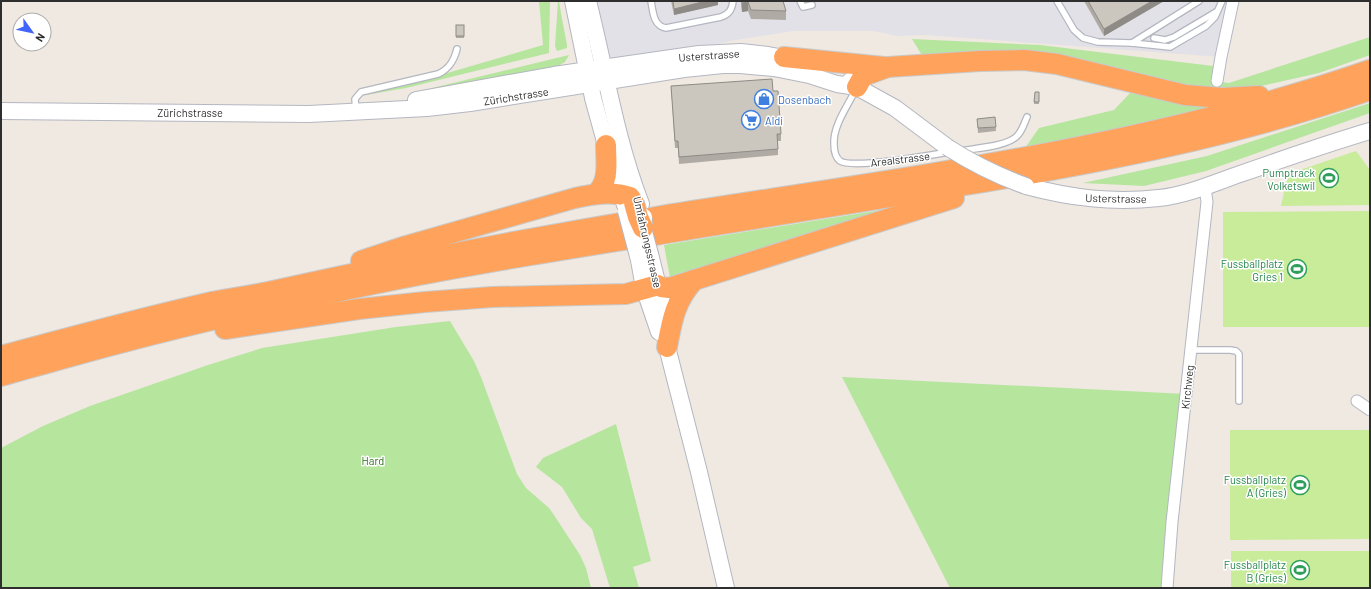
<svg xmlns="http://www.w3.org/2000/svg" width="1371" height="589" font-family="Barlow,sans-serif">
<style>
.industrial{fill:#e3e1e8}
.green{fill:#b6e59e}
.pitch{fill:#c9ec9a}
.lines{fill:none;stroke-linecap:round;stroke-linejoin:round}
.lane-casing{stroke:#b4b7c1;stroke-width:8}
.street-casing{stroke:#b4b7c1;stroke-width:13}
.secondary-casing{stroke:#b4b7c1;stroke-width:18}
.highway-casing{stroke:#c9c9c9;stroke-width:22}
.lane{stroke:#fff;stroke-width:5.5}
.street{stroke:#fff;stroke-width:11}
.secondary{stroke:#fff;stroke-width:16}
.highway{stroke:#ffa35c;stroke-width:20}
.secondary-bridge-casing{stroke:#b4b7c1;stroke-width:18;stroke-linecap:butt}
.highway-bridge-casing{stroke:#c9c9c9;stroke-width:22;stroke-linecap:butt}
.secondary-bridge{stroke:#fff;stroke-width:16}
.highway-bridge{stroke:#ffa35c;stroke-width:20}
.wall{fill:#afaba4}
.shaded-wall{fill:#8e8b86}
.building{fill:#cbc7bf;stroke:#8e8b86}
.labels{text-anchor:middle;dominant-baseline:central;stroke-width:3;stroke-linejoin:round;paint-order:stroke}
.street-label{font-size:11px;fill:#2e2e2e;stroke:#fff}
.shop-label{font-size:11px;fill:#366cbe;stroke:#fff;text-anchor:start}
.leisure-label{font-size:11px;fill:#27864d;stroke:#fff;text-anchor:end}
.park-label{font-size:11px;fill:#2c6e1b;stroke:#fff}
</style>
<rect width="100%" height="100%" fill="#efe9e1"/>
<path class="industrial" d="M588 1H1233L1221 57 926 35 897 36 873 31H793L730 41 655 60 603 68Z"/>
<g class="green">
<path d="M539 1H550L549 53 406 88 366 95 367 92 444 74 543 45Z"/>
<path d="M558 1H559L562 19 567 45V48L557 51 555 46Z"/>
<path d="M1370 37V55L1319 73 1257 87 1217 92 923 57 912 39 1040 45 1213 66 1212 81 1229 83Z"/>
<path d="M569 55 565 62 551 70 424 93V90Z"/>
<path d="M1130 93 1211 108 1025 148 1039 128 1114 110Z"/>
<path d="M1370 103V113L1206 171 1144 186 1083 183 1207 156Z"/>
<path d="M912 205 671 283 664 245Z"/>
<path d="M450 321 474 361 481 377 517 474 526 488 549 508 554 515 580 555 586 568 591 588H1V448L43 426 90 406 208 365 262 348 396 327Z"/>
<path d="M842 377 1186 394 1167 588H950Z"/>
<path d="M616 424 651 561 633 567 639 588H610L592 529 581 518 562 487 536 467 543 458Z"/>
</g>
<g class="pitch">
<path d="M1356 151 1370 170V205L1281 206 1286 183 1291 173Z"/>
<path d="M1370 211V327H1223V212Z"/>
<path d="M1230 430H1370V539L1230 540Z"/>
<rect x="1231" y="551" width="139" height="37"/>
</g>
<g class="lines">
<defs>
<g id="lane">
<path d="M651 1C653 11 653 26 666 28L721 17C729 14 732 10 733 1"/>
<path d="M800 1 803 7 812 5"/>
<path d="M1057 1 1074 30 1083 38 1098 42 1132 43 1170 47 1206 26 1215 17 1222 1"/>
<path d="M1154 38 1165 40 1174 37 1216 12"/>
<path d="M1132 43 1199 1"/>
<path d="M855 91C847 107 833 126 834 144 834 150 835 157 840 161 852 169 932 155 949 152"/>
<path d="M356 111 355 99 361 92 438 74C449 69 454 61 457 49"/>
<path d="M960 151C975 148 1004 147 1016 137 1022 132 1024 124 1027 117"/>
<path d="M1191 350H1230L1236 351 1239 354V401"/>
</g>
<g id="street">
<path d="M1217 81 1221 57 1233 1"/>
<path d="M1357 401 1370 410"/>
<path d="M1167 588 1172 522 1207 202 1205 187"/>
</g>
<g id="secondary">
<path d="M573 1 593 98 606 145 625 205"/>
<path d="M588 1C605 68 616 140 641 204"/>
<path d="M850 81 857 87 895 108 947 147"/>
<path d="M416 100 554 75 699 54 741 52 768 55 795 60"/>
<path d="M1 111 309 114 427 108 470 103 684 69 723 65H740L774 68 809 75 837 84 857 87"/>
<path d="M1026 186C1071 198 1112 203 1159 198 1187 195 1214 183 1240 174 1283 159 1326 144 1370 131"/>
<path d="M650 254 662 302 667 347 699 472 726 588"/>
<path d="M639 260 644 288 659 332"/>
</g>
<g id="highway">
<path d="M784 57 884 67"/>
<path d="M857 87 862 78 866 75 888 67 980 61 1024 60 1057 64 1185 95 1222 98 1259 96"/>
<path d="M596 194C610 181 606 163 606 145"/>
<path d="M361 261 406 246 575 198C593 194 612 191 630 197L634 203"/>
<path d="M225 329 359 309 425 302 492 297 626 294 658 285 661 287 669 288 954 198"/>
<path d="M667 347C672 320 675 301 694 280"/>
<path d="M1 356C71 337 141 318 212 302 231 298 249 296 268 292 398 263 529 238 661 216 899 178 1141 149 1370 70"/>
<path d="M1 376C40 365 78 354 116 344 184 326 253 310 322 295 433 270 548 252 661 234 758 218 855 203 953 187 1094 164 1235 137 1370 90"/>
</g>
</defs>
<use href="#lane" class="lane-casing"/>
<use href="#street" class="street-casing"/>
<use href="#secondary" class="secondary-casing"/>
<use href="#highway" class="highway-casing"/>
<use href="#lane" class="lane"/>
<use href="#street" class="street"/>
<use href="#secondary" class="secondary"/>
<use href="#highway" class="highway"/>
<defs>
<g id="secondary-bridge">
<path d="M947 147C972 163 998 176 1026 186"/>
<path d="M626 211 639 260"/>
<path d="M644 217 643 228 650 254"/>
</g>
<path id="highway-bridge" d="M634 203 638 217 643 228"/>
</defs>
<use href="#secondary-bridge" class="secondary-bridge-casing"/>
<use href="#highway-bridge" class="highway-bridge-casing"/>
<use href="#secondary-bridge" class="secondary-bridge"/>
<use href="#highway-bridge" class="highway-bridge"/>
</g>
<g class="wall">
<path d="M671 1H718V5L674 15Z"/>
<path d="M741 1H783L786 11V20L751 19 748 11 742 12 741 6Z"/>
<path d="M1084 1H1164L1104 36Z"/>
<rect x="456" y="25" width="8" height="13"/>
<path d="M671 86 773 91 781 134V141H778V155L679 164 678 148H675Z"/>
<path d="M1035 92H1039V104H1034Z"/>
<path d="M995 117 996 131 978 133 977 119Z"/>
</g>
<g class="shaded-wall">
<path d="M706 1H718V5L674 15V9Z"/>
<path d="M1152 1H1164L1104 36V29Z"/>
<path d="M748 2V11L742 12V3Z"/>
</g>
<g class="building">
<path d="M673 1H706L674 9Z"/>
<path d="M741 1H783L786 11 751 10 748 2 742 3Z"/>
<path d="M1088 1H1152L1104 29Z"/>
<rect x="456" y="25" width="8" height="11"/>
<path d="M772 79 773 91H778L781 134H777L778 149 679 157 678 141H675L671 86Z"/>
<path d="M1035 92H1039V102H1034Z"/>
<path d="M995 117 996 127 978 128 977 119Z"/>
</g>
<defs>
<symbol id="shop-ring" viewBox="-11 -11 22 22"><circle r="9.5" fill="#fff" stroke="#3f7fe0" stroke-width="1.5"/><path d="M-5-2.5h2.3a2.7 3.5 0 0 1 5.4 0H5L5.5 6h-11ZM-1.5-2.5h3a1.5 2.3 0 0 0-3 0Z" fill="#3f7fe0"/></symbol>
<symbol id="supermarket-ring" viewBox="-11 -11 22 22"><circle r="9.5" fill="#fff" stroke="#3f7fe0" stroke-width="1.5"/><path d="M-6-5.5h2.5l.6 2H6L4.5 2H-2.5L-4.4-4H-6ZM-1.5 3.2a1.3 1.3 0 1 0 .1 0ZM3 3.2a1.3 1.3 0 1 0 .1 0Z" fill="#3f7fe0"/></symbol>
<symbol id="stadium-ring" viewBox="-11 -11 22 22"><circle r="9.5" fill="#fff" stroke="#2e9e5b" stroke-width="1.5"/><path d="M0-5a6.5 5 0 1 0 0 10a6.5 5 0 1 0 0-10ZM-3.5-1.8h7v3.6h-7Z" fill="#2e9e5b"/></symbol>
</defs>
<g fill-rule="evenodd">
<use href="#shop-ring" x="753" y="88" width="22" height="22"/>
<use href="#supermarket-ring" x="740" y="109" width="22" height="22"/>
<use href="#stadium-ring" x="1318" y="167" width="22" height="22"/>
<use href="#stadium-ring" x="1286" y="258" width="22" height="22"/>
<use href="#stadium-ring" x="1289" y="474" width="22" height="22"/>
<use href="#stadium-ring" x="1289" y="559" width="22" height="22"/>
</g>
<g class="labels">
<g class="street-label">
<text transform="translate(709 55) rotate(-4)">Usterstrasse</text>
<text transform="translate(516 96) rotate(-9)">Zürichstrasse</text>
<text x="190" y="112">Zürichstrasse</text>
<text transform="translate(900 159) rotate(-7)">Arealstrasse</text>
<text transform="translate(1116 198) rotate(1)">Usterstrasse</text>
<text transform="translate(648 242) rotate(77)">Umfahrungsstrasse</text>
<text transform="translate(1187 387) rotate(-84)">Kirchweg</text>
</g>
<g class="shop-label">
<text x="778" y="99">Dosenbach</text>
<text x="765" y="120">Aldi</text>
</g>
<g class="leisure-label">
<text x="1315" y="172">Pumptrack<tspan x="1315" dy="13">Volketswil</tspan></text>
<text x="1283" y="263">Fussballplatz<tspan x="1283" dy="13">Gries 1</tspan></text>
<text x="1286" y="479">Fussballplatz<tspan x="1286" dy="13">A (Gries)</tspan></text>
<text x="1286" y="564">Fussballplatz<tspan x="1286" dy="13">B (Gries)</tspan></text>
</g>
<g class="park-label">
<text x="373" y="460">Hard</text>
</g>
</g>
<rect width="1371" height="589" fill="none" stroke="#2e2e2e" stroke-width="4"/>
<g transform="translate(32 32) rotate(123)"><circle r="19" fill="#ffffff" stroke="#ababab"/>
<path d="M0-3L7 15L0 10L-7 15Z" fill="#4264fb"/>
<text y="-6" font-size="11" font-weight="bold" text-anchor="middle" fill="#2e2e2e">N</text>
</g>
</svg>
